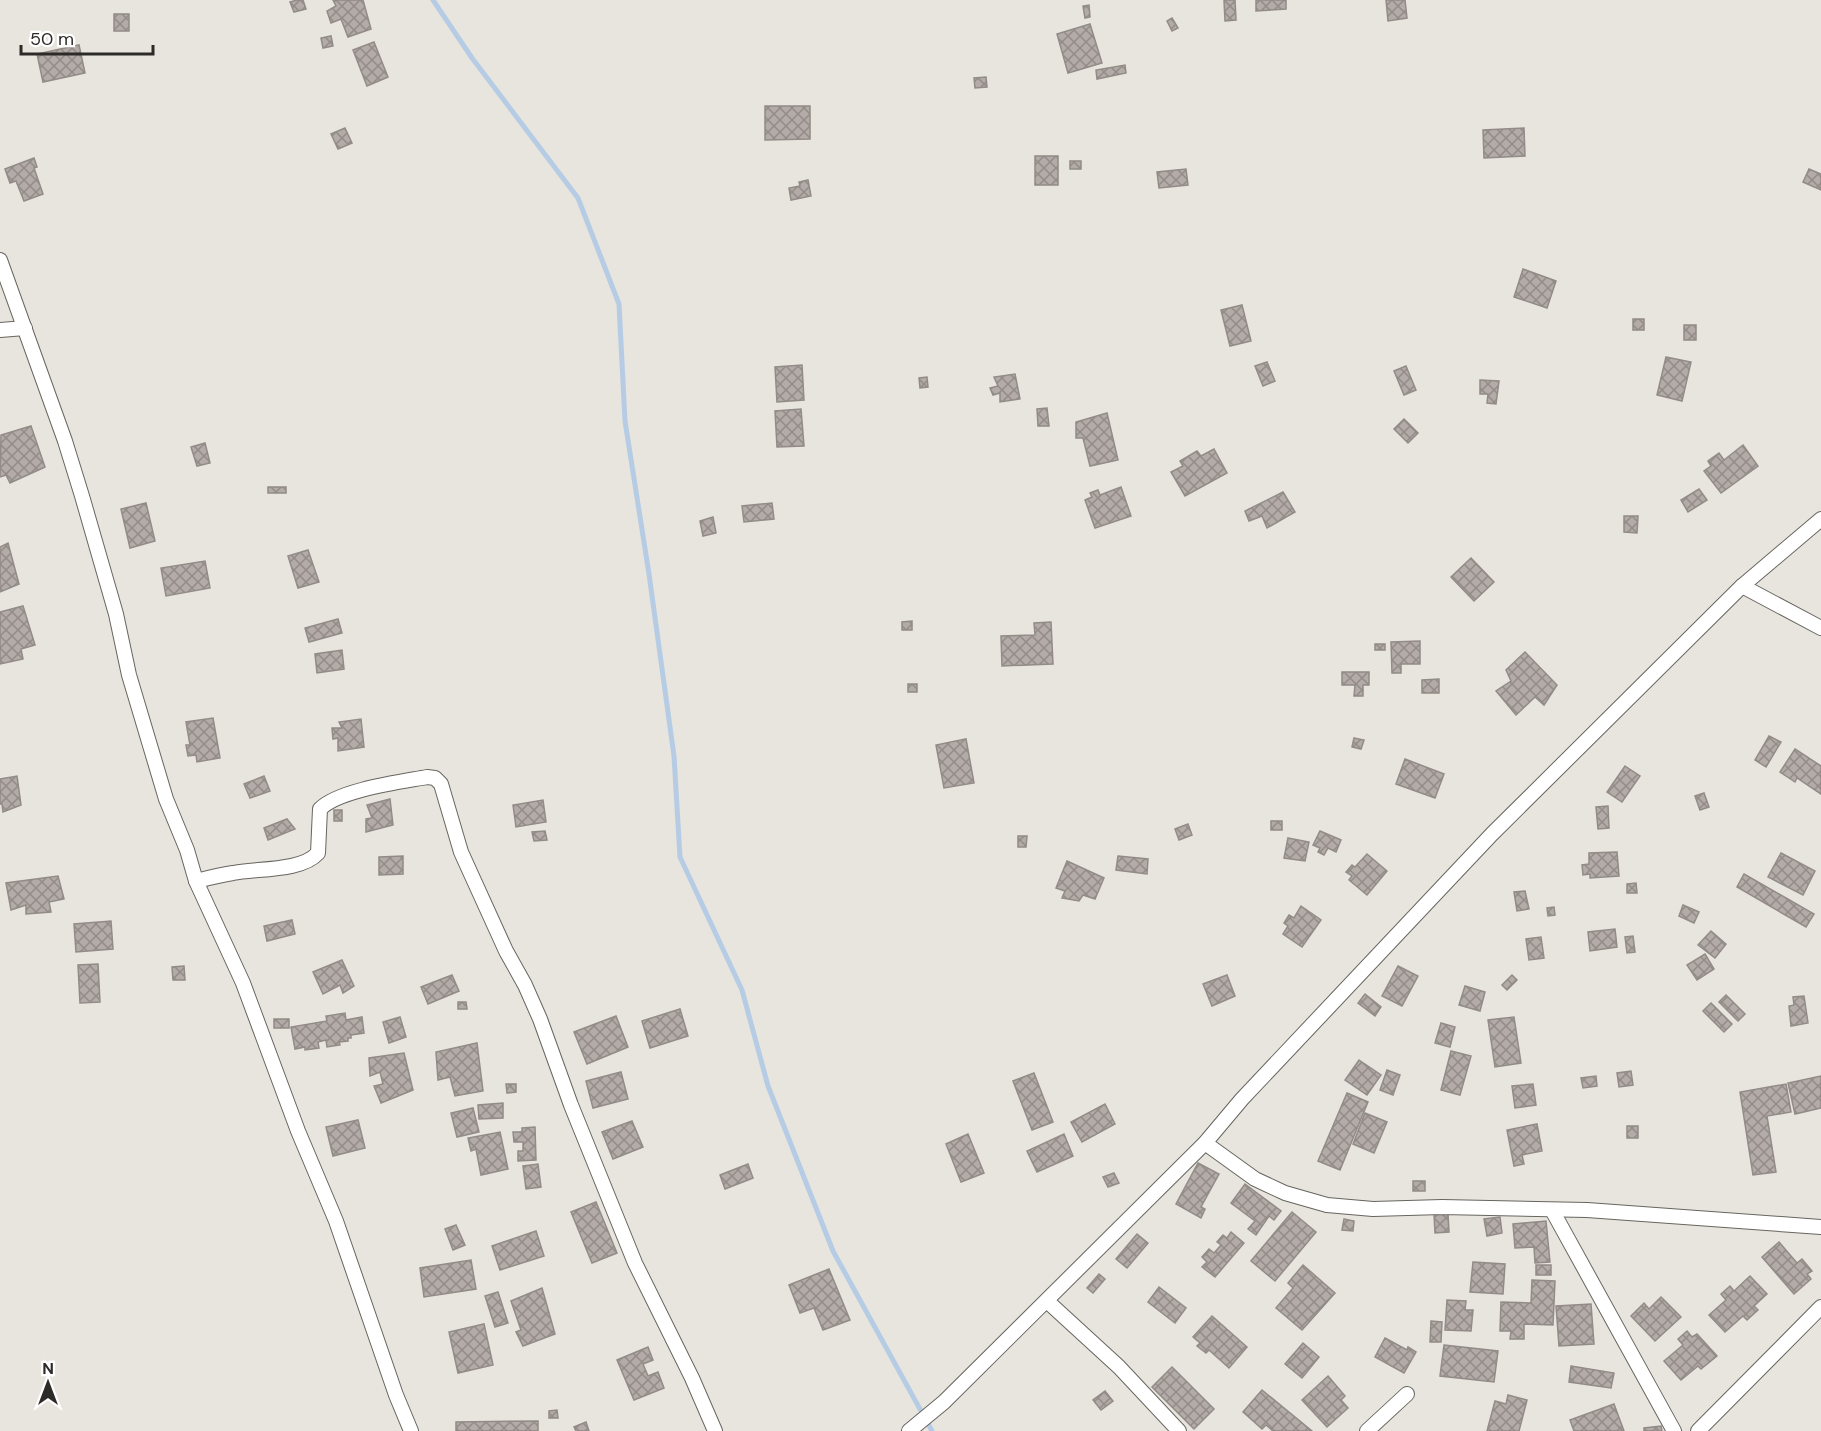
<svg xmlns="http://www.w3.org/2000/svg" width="1821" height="1431" font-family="'DM Sans',sans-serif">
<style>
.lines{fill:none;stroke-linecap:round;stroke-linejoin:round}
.stream{stroke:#b6cce5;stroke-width:5}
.building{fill:url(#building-cross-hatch);stroke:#928b87;stroke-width:1.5}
.street-casing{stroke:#67655f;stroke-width:16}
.street{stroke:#fff;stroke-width:14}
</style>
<defs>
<pattern id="building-cross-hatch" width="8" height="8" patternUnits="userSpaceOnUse" patternTransform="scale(1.5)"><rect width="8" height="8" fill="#b3aba7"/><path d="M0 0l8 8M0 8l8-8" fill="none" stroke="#928b88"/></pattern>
</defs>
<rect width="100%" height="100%" fill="#e7e5de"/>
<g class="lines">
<path class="stream" d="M433 0 472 58 578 198 619 304 625 421 649 574 674 756 680 857 742 990 768 1086 833 1251 932 1431"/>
</g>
<g class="building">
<path d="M297 0H303L306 9 294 12 290 2Z"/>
<path d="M333 0H363L371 29 348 37 341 19 331 23 327 11 336 6Z"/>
<path d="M1224 0H1235L1236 20 1225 21Z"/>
<path d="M1256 0H1286V9L1256 11Z"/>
<path d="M1386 0H1405L1407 18 1388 21Z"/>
<path d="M1089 5 1090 17 1085 18 1083 6Z"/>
<rect x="114" y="14" width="15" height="17"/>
<path d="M1172 18 1178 28 1172 31 1167 21Z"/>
<path d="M1090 24 1102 63 1068 73 1057 34Z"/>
<path d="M331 36 333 46 323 48 321 38Z"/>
<path d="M374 42 388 77 367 86 353 50Z"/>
<path d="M79 45 85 73 43 82 37 54Z"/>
<path d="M1125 65 1126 73 1097 79 1096 70Z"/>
<path d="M986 77 987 87 975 88 974 78Z"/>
<path d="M765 106H810V139L765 140Z"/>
<path d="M345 128 352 143 338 149 331 134Z"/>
<path d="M1524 128 1525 156 1484 158 1483 130Z"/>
<rect x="1035" y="156" width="23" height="29"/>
<path d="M34 158 37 167 34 168 43 194 24 201 16 181 10 183 5 169Z"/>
<rect x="1070" y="161" width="11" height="8"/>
<path d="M1186 169 1188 185 1159 188 1157 172Z"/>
<path d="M1809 169 1821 174V190L1803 182Z"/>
<path d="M808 180 811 196 791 200 789 188 800 186 799 182Z"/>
<path d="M1523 269 1556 281 1547 308 1514 297Z"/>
<path d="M1242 305 1251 341 1230 346 1221 310Z"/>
<rect x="1633" y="319" width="11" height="11"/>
<rect x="1684" y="325" width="12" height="15"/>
<path d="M1666 357 1691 362 1682 401 1657 395Z"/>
<path d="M1267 362 1275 381 1263 386 1255 366Z"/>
<path d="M802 365 804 400 777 402 775 367Z"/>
<path d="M1406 366 1416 390 1404 395 1394 371Z"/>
<path d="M1015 374 1020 399 1000 402V393L993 395 990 388 998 386 994 377Z"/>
<path d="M927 377 928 387 920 388 919 378Z"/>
<path d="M1480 380 1499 381 1496 404 1487 403 1488 394H1480Z"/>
<path d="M1047 408 1049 426H1038L1037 409Z"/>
<path d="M801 409 804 446 777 447 775 411Z"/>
<path d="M1107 413 1118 460 1090 466 1083 438H1076V422Z"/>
<path d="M1404 419 1418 433 1408 443 1394 429Z"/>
<path d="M31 426 45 467 10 483 6 475 0 477 1 435Z"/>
<path d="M205 443 210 463 197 466 191 447Z"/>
<path d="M1743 445 1758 466 1721 493 1704 471 1711 466 1708 461 1719 453 1724 460Z"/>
<path d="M1214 449 1227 473 1185 496 1171 472 1183 466 1180 461 1197 451 1201 456Z"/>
<rect x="268" y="487" width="18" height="6"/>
<path d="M1121 487 1131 516 1095 528 1085 500 1092 497 1090 493 1098 490 1100 495Z"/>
<path d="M1699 489 1707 500 1688 512 1681 500Z"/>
<path d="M1283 492 1295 512 1267 528 1262 516 1249 521 1245 511Z"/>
<path d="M146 503 155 541 130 548 121 509Z"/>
<path d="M772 503 774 519 744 522 742 506Z"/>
<path d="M1624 516H1638L1637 533 1624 532Z"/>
<path d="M713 517 716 533 703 536 700 521Z"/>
<path d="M8 543 19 584 0 592V547Z"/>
<path d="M308 550 319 582 298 588 288 556Z"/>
<path d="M1471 558 1494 582 1474 601 1451 577Z"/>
<path d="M205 561 210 588 166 596 161 568Z"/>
<path d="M23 606 35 645 21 649 23 659 0 664V612Z"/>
<path d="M338 619 342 633 309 642 305 628Z"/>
<path d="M912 621V630H902V622Z"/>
<path d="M1051 622 1053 664 1002 666 1001 636 1035 635 1034 623Z"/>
<path d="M1420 641V664H1401V673H1392L1391 642Z"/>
<rect x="1375" y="644" width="10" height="6"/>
<path d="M342 650 344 669 317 673 315 654Z"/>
<path d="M1525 652 1557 685 1544 705 1535 697 1516 715 1496 691 1511 681 1506 670Z"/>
<path d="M1342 672H1369V685H1363V696H1354L1355 685H1342Z"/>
<path d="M1439 679V693H1422V680Z"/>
<rect x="908" y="684" width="9" height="8"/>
<path d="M213 718 220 758 197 762 196 755 188 756 186 745H190L186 722Z"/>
<path d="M361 719 364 747 338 751V738L333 739 332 728H342L339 722Z"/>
<path d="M1769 736 1781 742 1766 767 1755 760Z"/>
<path d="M1354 738 1364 740 1361 749 1352 747Z"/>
<path d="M966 739 974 783 944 788 936 745Z"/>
<path d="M1795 749 1821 766V794L1797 778 1795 782 1780 772Z"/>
<path d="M1405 759 1444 774 1435 798 1396 784Z"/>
<path d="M1625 766 1640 776 1622 802 1607 792Z"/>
<path d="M17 776 21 805 3 812 2 804H0V779Z"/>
<path d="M264 776 270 791 250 798 244 784Z"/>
<path d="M1704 793 1709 807 1700 810 1695 796Z"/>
<path d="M390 799 393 825 366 832V819L372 818 367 805Z"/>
<path d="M543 800 546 822 516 827 513 805Z"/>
<path d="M1608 806 1609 828 1598 829 1596 807Z"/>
<rect x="334" y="810" width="8" height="11"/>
<path d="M287 819 295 829 268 840 264 828Z"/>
<rect x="1271" y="821" width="11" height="9"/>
<path d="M1188 824 1192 835 1179 840 1175 829Z"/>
<path d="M545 831 547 840 534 841 532 832Z"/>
<path d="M1320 831 1341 840 1336 852 1328 848 1324 855 1318 852 1320 848 1313 845Z"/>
<path d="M1018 836H1027L1026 847H1018Z"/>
<path d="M1288 838 1309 842 1305 861 1284 858Z"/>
<path d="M1617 852 1619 876 1590 878V874L1583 875 1582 865 1589 864V853Z"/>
<path d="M1781 853 1815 871 1803 895 1768 877Z"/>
<path d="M1367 854 1387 871 1367 895 1349 880 1352 876 1346 872 1352 865 1355 867Z"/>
<path d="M403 856V874L379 875V857Z"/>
<path d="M1118 856 1148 859 1147 874 1116 870Z"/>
<path d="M1067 861 1104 878 1095 899 1083 895 1079 901 1062 898 1065 891 1056 888Z"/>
<path d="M1744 874 1814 914 1806 927 1737 887Z"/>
<path d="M58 876 64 899 49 902 51 912 26 914V905L11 910 6 883Z"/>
<path d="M1636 883 1637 893H1627V884Z"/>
<path d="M1525 891 1529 909 1517 911 1514 892Z"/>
<path d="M1683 905 1699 912 1694 923 1679 916Z"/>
<path d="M1301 906 1321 920 1302 947 1283 934 1288 926 1284 923 1289 915 1294 918Z"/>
<path d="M1554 907 1555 915 1548 916 1547 908Z"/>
<path d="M292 920 295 934 267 941 264 926Z"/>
<path d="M111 921 113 949 76 952 74 924Z"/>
<path d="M1615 929 1617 947 1590 951 1588 932Z"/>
<path d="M1711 931 1726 944 1715 958 1698 945Z"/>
<path d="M1633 936 1635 952 1627 953 1625 937Z"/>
<path d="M1541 937 1544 958 1529 960 1526 939Z"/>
<path d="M1705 954 1714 969 1697 980 1687 965Z"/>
<path d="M342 960 354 986 343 993 340 985 323 994 313 972Z"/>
<path d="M98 964 100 1002 80 1003 78 965Z"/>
<path d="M184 966 185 980H173L172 967Z"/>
<path d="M1398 966 1418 976 1402 1006 1382 996Z"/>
<path d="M452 975 459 991 428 1004 421 987Z"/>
<path d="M1227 975 1235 996 1212 1006 1203 984Z"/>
<path d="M1512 975 1517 980 1507 990 1502 985Z"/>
<path d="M1465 986 1485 992 1480 1011 1459 1005Z"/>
<path d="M1365 994 1381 1007 1375 1016 1358 1003Z"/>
<path d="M1726 995 1745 1014 1738 1021 1719 1002Z"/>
<path d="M1804 996 1808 1023 1791 1026 1789 1006 1794 1005 1793 997Z"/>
<path d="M458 1002H466L467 1009H458Z"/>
<path d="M1711 1003 1732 1024 1724 1032 1703 1011Z"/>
<path d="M680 1009 688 1036 650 1048 642 1021Z"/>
<path d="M345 1013 346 1020 362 1017 364 1033 351 1035V1038H348V1041L339 1042 340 1045 327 1047 326 1040 318 1042 319 1048 305 1050V1047L295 1049 291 1027 327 1021 326 1016Z"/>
<path d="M616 1016 628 1047 587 1064 574 1032Z"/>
<path d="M400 1017 406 1037 389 1043 383 1022Z"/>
<path d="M1514 1017 1521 1063 1495 1067 1488 1020Z"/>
<rect x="274" y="1019" width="15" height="9"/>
<path d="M1441 1023 1455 1027 1450 1047 1435 1043Z"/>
<path d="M477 1043 483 1091 455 1096 450 1077 438 1080 436 1052Z"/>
<path d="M1451 1051 1471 1056 1460 1095 1441 1090Z"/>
<path d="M404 1053 413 1090 381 1103 374 1086 383 1084 380 1072 370 1076 369 1058Z"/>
<path d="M1359 1060 1381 1075 1367 1095 1345 1080Z"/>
<path d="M1387 1070 1400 1075 1393 1095 1380 1090Z"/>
<path d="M1631 1071 1633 1085 1619 1087 1617 1073Z"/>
<path d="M621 1072 628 1099 593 1108 586 1081Z"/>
<path d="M1034 1073 1053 1122 1032 1130 1013 1081Z"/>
<path d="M1596 1076 1597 1086 1583 1088 1581 1078Z"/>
<path d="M1821 1076V1108L1795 1114 1788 1083Z"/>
<path d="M506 1084H516V1092L507 1093Z"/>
<path d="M1533 1084 1536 1105 1515 1108 1512 1086Z"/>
<path d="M1786 1084 1791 1112 1767 1116 1776 1172 1753 1175 1740 1092Z"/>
<path d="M1347 1093 1368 1102 1340 1170 1318 1161Z"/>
<path d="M503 1103V1118L479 1119 478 1105Z"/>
<path d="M1105 1104 1115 1124 1082 1142 1071 1122Z"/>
<path d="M473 1108 479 1132 457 1137 451 1113Z"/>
<path d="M1365 1113 1387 1122 1374 1153 1353 1144Z"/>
<path d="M358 1120 365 1148 333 1156 326 1127Z"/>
<path d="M632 1121 643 1147 613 1159 602 1132Z"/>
<path d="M1537 1124 1542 1151 1522 1155 1524 1164 1514 1166 1507 1130Z"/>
<rect x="1627" y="1126" width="11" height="12"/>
<path d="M535 1127 536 1160 518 1161V1151H523V1142H514L513 1132H522V1128Z"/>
<path d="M500 1132 508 1169 481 1175 476 1149 471 1151 468 1138Z"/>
<path d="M968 1134 984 1173 961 1182 946 1144Z"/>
<path d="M1064 1134 1073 1156 1037 1172 1027 1151Z"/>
<path d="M1198 1163 1219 1174 1201 1207 1205 1209 1201 1218 1176 1204Z"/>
<path d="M538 1164 541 1187 526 1189 523 1166Z"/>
<path d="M748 1164 753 1178 725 1189 720 1175Z"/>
<path d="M1114 1173 1119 1183 1108 1187 1103 1177Z"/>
<rect x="1413" y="1181" width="12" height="10"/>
<path d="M1245 1184 1281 1211 1274 1220 1269 1216 1256 1235 1248 1229 1255 1221 1231 1203Z"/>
<path d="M596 1202 617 1253 592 1263 571 1212Z"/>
<path d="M1292 1212 1316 1232 1275 1281 1251 1261Z"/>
<path d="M1434 1214H1448L1449 1232 1435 1233Z"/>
<path d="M1500 1217 1502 1233 1487 1236 1484 1219Z"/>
<path d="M1344 1219 1354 1221 1353 1231 1342 1230Z"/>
<path d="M1546 1221 1550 1262 1535 1263 1534 1247 1515 1248 1513 1224Z"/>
<path d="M456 1225 465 1245 453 1250 445 1229Z"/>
<path d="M536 1231 544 1256 500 1270 492 1246Z"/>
<path d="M1231 1232 1244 1243 1215 1277 1202 1267 1207 1262 1202 1257 1209 1249 1214 1253 1221 1245 1217 1242 1223 1235 1227 1238Z"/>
<path d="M1137 1234 1148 1243 1127 1268 1116 1259Z"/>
<path d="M1779 1242 1797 1263 1802 1259 1812 1271 1807 1274 1811 1279 1794 1294 1762 1257Z"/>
<path d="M471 1260 476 1289 424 1297 420 1268Z"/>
<path d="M1473 1262 1505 1264 1503 1294 1470 1292Z"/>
<path d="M1303 1265 1335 1293 1302 1330 1276 1308 1293 1288 1288 1283Z"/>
<rect x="1536" y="1265" width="15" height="10"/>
<path d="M829 1269 850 1320 823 1330 814 1308 800 1313 789 1285Z"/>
<path d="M1099 1274 1105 1279 1093 1293 1087 1288Z"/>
<path d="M1750 1276 1767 1294 1754 1306 1758 1310 1747 1320 1743 1316 1725 1332 1709 1315 1726 1300 1721 1294 1730 1286 1734 1291Z"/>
<path d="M1532 1280 1555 1281 1553 1325 1524 1324V1339H1510L1511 1331H1500L1501 1302 1531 1303Z"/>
<path d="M1159 1287 1186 1308 1175 1323 1148 1302Z"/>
<path d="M542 1288 555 1334 523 1346 516 1332 521 1330 511 1301Z"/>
<path d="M498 1292 508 1323 495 1327 485 1296Z"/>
<path d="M1661 1297 1681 1317 1655 1341 1631 1316 1644 1303 1649 1309Z"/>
<path d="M1447 1300 1466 1301 1465 1310H1473L1471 1331 1445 1330Z"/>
<path d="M1591 1304 1594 1344 1559 1346 1556 1306Z"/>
<path d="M1212 1316 1247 1347 1229 1368 1209 1350 1206 1353 1197 1346 1200 1343 1193 1337Z"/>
<path d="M1431 1321 1442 1322 1441 1342H1430Z"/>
<path d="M484 1324 493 1365 458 1373 449 1332Z"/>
<path d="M1687 1331 1692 1337 1697 1334 1717 1356 1701 1369 1698 1366 1681 1380 1664 1361 1683 1345 1678 1339Z"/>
<path d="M1385 1338 1407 1350 1408 1347 1416 1352 1404 1373 1375 1357Z"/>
<path d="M1303 1343 1319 1357 1302 1378 1285 1364Z"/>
<path d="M1444 1345 1498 1351 1494 1382 1440 1376Z"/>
<path d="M648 1347 653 1360 643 1364 648 1376 658 1372 664 1388 634 1400 617 1360Z"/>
<path d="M1571 1366 1614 1373 1611 1388 1569 1382Z"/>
<path d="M1172 1367 1214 1409 1194 1429 1152 1387Z"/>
<path d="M1328 1376 1345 1396 1341 1400 1348 1408 1327 1427 1302 1400Z"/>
<path d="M1262 1390 1312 1431H1273L1266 1425 1262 1429 1243 1412Z"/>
<path d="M1105 1391 1113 1401 1101 1410 1093 1400Z"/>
<path d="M1508 1395 1527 1400 1519 1431H1487L1495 1401 1506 1404Z"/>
<path d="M1614 1404 1624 1431H1574L1570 1420Z"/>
<path d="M557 1410 558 1418H549V1411Z"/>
<path d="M538 1421V1431H456V1422Z"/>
<path d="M586 1422 589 1431H576L574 1427Z"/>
<path d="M1661 1426 1662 1431H1644V1428Z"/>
</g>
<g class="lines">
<defs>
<g id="street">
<path d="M0 260 65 441 82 496 116 614 129 675 166 799 187 850 196 881 243 983 298 1131 336 1221 396 1395 411 1431"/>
<path d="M0 330 25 328"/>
<path d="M1742 586 1821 628"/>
<path d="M196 881C208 878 220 875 233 873 256 868 301 872 318 853L320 809C339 790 400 782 427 777L435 778 441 784 461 852 506 951 525 985 540 1019 571 1105 635 1263 692 1378 715 1431"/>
<path d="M1205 1143 1255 1179 1285 1193 1327 1205 1373 1209 1442 1207 1587 1210 1821 1227"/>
<path d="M1552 1210 1674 1431"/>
<path d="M1047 1301 1119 1367 1179 1431"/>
<path d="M909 1431 944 1402 1205 1143 1242 1099 1492 834 1742 586 1821 519"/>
<path d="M1367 1431 1407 1394"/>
<path d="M1698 1431 1821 1307"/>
</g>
</defs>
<use href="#street" class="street-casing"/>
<use href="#street" class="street"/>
</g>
<g transform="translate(48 1383)" stroke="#ffffff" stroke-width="4.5" paint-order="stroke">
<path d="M0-4.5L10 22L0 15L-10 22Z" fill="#2c2b28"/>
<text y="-9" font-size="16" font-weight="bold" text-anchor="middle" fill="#2c2b28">N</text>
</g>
<path d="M21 45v9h132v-9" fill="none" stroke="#2c2b28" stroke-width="3"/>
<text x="30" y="45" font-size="18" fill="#2c2b28" stroke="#ffffff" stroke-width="4.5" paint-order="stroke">50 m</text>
</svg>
